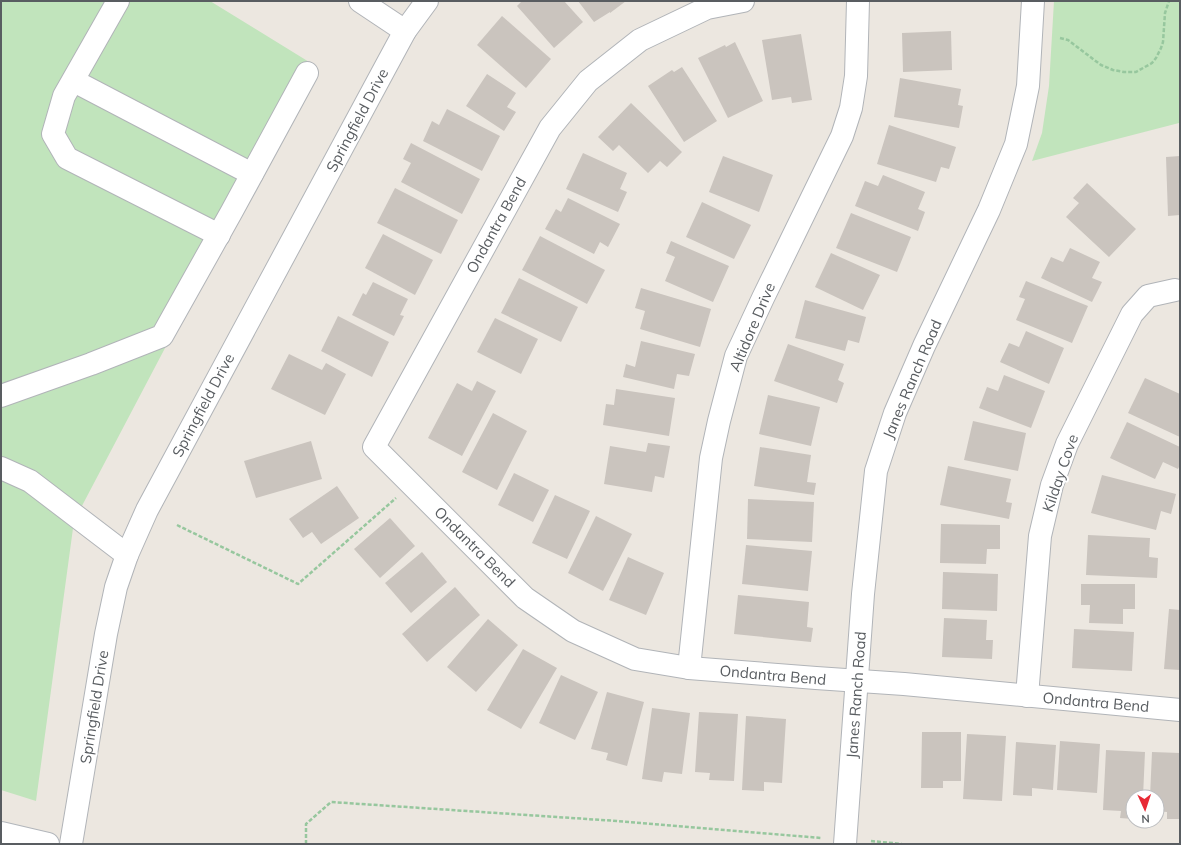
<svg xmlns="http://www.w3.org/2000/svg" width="1181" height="845" font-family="Mulish,sans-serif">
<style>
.green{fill:#c1e4bc}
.building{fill:#cac4be}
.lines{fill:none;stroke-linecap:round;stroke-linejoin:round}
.street-casing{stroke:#b1b4b8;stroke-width:24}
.secondary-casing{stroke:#b2b6bb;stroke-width:24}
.path{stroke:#97c79e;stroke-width:2.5;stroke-dasharray:4 2;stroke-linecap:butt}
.street{stroke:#fff;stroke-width:22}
.secondary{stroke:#fff;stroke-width:22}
.labels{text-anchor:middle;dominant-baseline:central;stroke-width:4;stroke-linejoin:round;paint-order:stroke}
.street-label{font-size:15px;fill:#595d61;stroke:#fff}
</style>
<rect width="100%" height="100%" fill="#ece7e0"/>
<g class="green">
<path d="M1 1H210L314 65 74 521 36 801 1 790Z"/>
<path d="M1054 1H1180L1179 123 1032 161 1042 133 1049 86Z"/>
</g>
<g class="building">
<path d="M522 1H564L583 22 554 48 517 6Z"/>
<path d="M578 1H626L610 13V12L594 22Z"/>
<path d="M502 16 551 59 526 88 477 45Z"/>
<path d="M951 31 952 70 903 72 902 33Z"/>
<path d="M801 34 812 100 792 103 791 97 772 100 762 40Z"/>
<path d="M735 42 763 101 728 118 698 58 725 45 726 47Z"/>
<path d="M682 67 717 121 684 142 648 86 672 70 674 72Z"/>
<path d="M487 74 516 93 507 107 516 112 504 131 466 106Z"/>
<path d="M900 78 961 89 958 105 963 106 959 128 894 117Z"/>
<path d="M631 103 682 152 667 167 660 161 648 173 619 145 613 151 598 137Z"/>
<path d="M447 109 500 136 482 171 423 141 432 121 439 125Z"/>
<path d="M889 125 956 147 949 169 941 167 936 182 877 164Z"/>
<path d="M411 143 480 179 462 214 401 182 411 163 403 159Z"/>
<path d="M583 153 627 173 620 189 627 192 618 212 566 189Z"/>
<path d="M723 156 773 175 759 212 709 192Z"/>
<path d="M1180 156V215L1168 216 1166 157Z"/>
<path d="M883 175 925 192 918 209 925 212 918 231 855 206 865 181 878 186Z"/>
<path d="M1087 183 1136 229 1109 257 1066 217 1079 203 1073 198Z"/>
<path d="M395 188 458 220 441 254 377 223Z"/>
<path d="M568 198 620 224 608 247 600 242 594 254 545 229 556 209 561 212Z"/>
<path d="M702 202 751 225 734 259 686 237Z"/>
<path d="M851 213 911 237 897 272 836 248Z"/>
<path d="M383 234 433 260 415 295 365 268Z"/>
<path d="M540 236 605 270 587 304 522 270Z"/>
<path d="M671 241 729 266 713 302 665 281 675 257 666 253Z"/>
<path d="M1070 248 1100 262 1092 278 1102 282 1092 302 1041 278 1051 257 1063 262Z"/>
<path d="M831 253 880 275 863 310 815 287Z"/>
<path d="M519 278 578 307 561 342 501 313Z"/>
<path d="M1026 281 1088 306 1072 343 1016 320 1025 299 1019 297Z"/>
<path d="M373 282 408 299 400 315 404 316 394 336 352 315 363 293 366 295Z"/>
<path d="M641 288 711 309 700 347 640 329 645 311 635 308Z"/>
<path d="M805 300 866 317 859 343 848 340 845 351 795 338Z"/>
<path d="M338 316 389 342 372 377 321 351Z"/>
<path d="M495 318 538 339 521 374 477 352Z"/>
<path d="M1026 331 1064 348 1049 384 1000 362 1009 343 1019 347Z"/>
<path d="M641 341 695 354 689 376 677 374 674 389 623 377 626 364 635 367Z"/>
<path d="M788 344 844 364 838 380 844 383 837 403 774 381Z"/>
<path d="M289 354 322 370 326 363 346 374 325 415 271 389Z"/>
<path d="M1004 375 1045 391 1031 428 979 408 987 387 998 391Z"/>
<path d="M1145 378 1180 394V437L1128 413Z"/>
<path d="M477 381 496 391 462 456 428 438 457 383 472 391Z"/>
<path d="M616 389 675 398 669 436 603 425 606 404 614 405Z"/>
<path d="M768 395 820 407 811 446 759 434Z"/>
<path d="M493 413 527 431 497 490 462 472Z"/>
<path d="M973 421 1026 433 1018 471 964 460Z"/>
<path d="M1127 422 1180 447V465L1178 469 1163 462 1155 479 1110 458Z"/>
<path d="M311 441 322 479 256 498 244 461Z"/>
<path d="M648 443 670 446 664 478 655 476 652 492 604 484 610 446 646 452Z"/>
<path d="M760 447 811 455 807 482 816 483 814 495 754 486Z"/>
<path d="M948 466 1011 479 1006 502 1012 503 1009 519 940 505Z"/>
<path d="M514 473 549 490 533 522 498 505Z"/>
<path d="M1102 475 1176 494 1171 514 1161 511 1156 530 1091 513Z"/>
<path d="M337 486 359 518 321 544 312 532 303 538 289 519Z"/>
<path d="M555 495 590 511 567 559 532 543Z"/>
<path d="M748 499 814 502 812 542 747 539Z"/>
<path d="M596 516 632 534 603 591 568 573Z"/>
<path d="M390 518 415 546 380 578 354 549Z"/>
<path d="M941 524 1000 525V549H987L986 564 940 563Z"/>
<path d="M1088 535 1150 538 1149 557 1158 558 1157 578 1086 575Z"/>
<path d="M746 545 812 551 808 591 742 584Z"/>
<path d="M422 552 447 582 411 613 385 583Z"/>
<path d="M628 557 664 573 646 615 609 600Z"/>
<path d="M943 572 998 574 997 611 942 609Z"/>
<path d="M1081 584H1135V609H1123V624L1089 623 1090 605H1081Z"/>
<path d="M455 587 480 615 427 662 402 634Z"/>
<path d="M738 595 809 602 807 627 813 628 811 642 734 634Z"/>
<path d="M1169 609 1180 610V670L1164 669Z"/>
<path d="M944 618 987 620 986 640H993L992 659 942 657Z"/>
<path d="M488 619 518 645 476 692 447 667Z"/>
<path d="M1074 629 1134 632 1132 671 1072 668Z"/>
<path d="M523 649 557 668 521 729 487 710Z"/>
<path d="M561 675 598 692 575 740 539 723Z"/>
<path d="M607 692 644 702 627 766 606 760 608 753 591 749Z"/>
<path d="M652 708 690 713 682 774 664 772 662 782 642 779Z"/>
<path d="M699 712 738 714 734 781 709 780 710 773 695 772Z"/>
<path d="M746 716 786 719 782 783 764 782V791L742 790Z"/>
<path d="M922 732H961V781H943V788H921Z"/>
<path d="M967 734 1006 736 1002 801 963 799Z"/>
<path d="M1060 741 1100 744 1097 793 1057 790Z"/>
<path d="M1016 742 1056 745 1053 790 1032 788V796L1013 795Z"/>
<path d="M1106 750 1145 752 1143 797H1133V819L1120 818 1121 811 1103 810Z"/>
<path d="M1152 752 1180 753V819H1167V812L1157 811V797H1150Z"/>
</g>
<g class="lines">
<defs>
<g id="street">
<path d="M118 1 64 96 53 134 67 158 219 235"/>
<path d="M360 1 405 31"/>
<path d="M743 1 707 8 640 40 588 81 550 128 374 447 525 598 573 631 635 659 689 668 816 678 904 684 1180 710"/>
<path d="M74 81 252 174"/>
<path d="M1 396 91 364 162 336 232 211 307 73"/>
<path d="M1 468 30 481 127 555"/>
<path d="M689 668 711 458 719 421 736 356 763 298 842 136 851 108 856 76 858 1"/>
<path d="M1027 696 1040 536 1052 485 1067 444 1132 314 1148 296 1175 290"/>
<path d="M71 844 106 634 116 587 127 555 147 510 385 68 405 31 427 1"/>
<path d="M845 844 863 594 876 471 895 413 924 346 989 210 1016 144 1028 86 1033 1"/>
</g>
<path id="secondary" d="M1 833 48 844"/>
</defs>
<use href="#street" class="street-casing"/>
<use href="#secondary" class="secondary-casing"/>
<g class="path">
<path d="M1060 38 1068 40 1101 65 1113 70 1124 72H1136L1152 63 1156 58 1161 48 1163 42 1165 13 1169 1"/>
<path d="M177 525 298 584 396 498"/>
<path d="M871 841 902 844"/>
<path d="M306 844V824L331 802 617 821 821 838"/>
</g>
<use href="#street" class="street"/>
<use href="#secondary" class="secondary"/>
</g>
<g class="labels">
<g class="street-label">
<text transform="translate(357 120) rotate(-62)">Springfield Drive</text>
<text transform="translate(496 225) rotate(-61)">Ondantra Bend</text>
<text transform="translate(752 327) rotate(-67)">Altidore Drive</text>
<text transform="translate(912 379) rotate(-67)">Janes Ranch Road</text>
<text transform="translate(203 405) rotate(-62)">Springfield Drive</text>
<text transform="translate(1060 473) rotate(-71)">Kilday Cove</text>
<text transform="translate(475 547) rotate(45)">Ondantra Bend</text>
<text transform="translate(773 675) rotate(5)">Ondantra Bend</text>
<text transform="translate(856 695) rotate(-86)">Janes Ranch Road</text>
<text transform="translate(1096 702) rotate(5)">Ondantra Bend</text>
<text transform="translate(94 707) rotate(-81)">Springfield Drive</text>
</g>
</g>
<rect width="1181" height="845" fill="none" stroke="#595d61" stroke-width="4"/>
<g transform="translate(1145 809) rotate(177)"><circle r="19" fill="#ffffff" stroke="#bdbec0"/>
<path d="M0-3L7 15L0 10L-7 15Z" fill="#e82a35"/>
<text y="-6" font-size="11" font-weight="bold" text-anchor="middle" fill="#595d61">N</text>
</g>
</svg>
